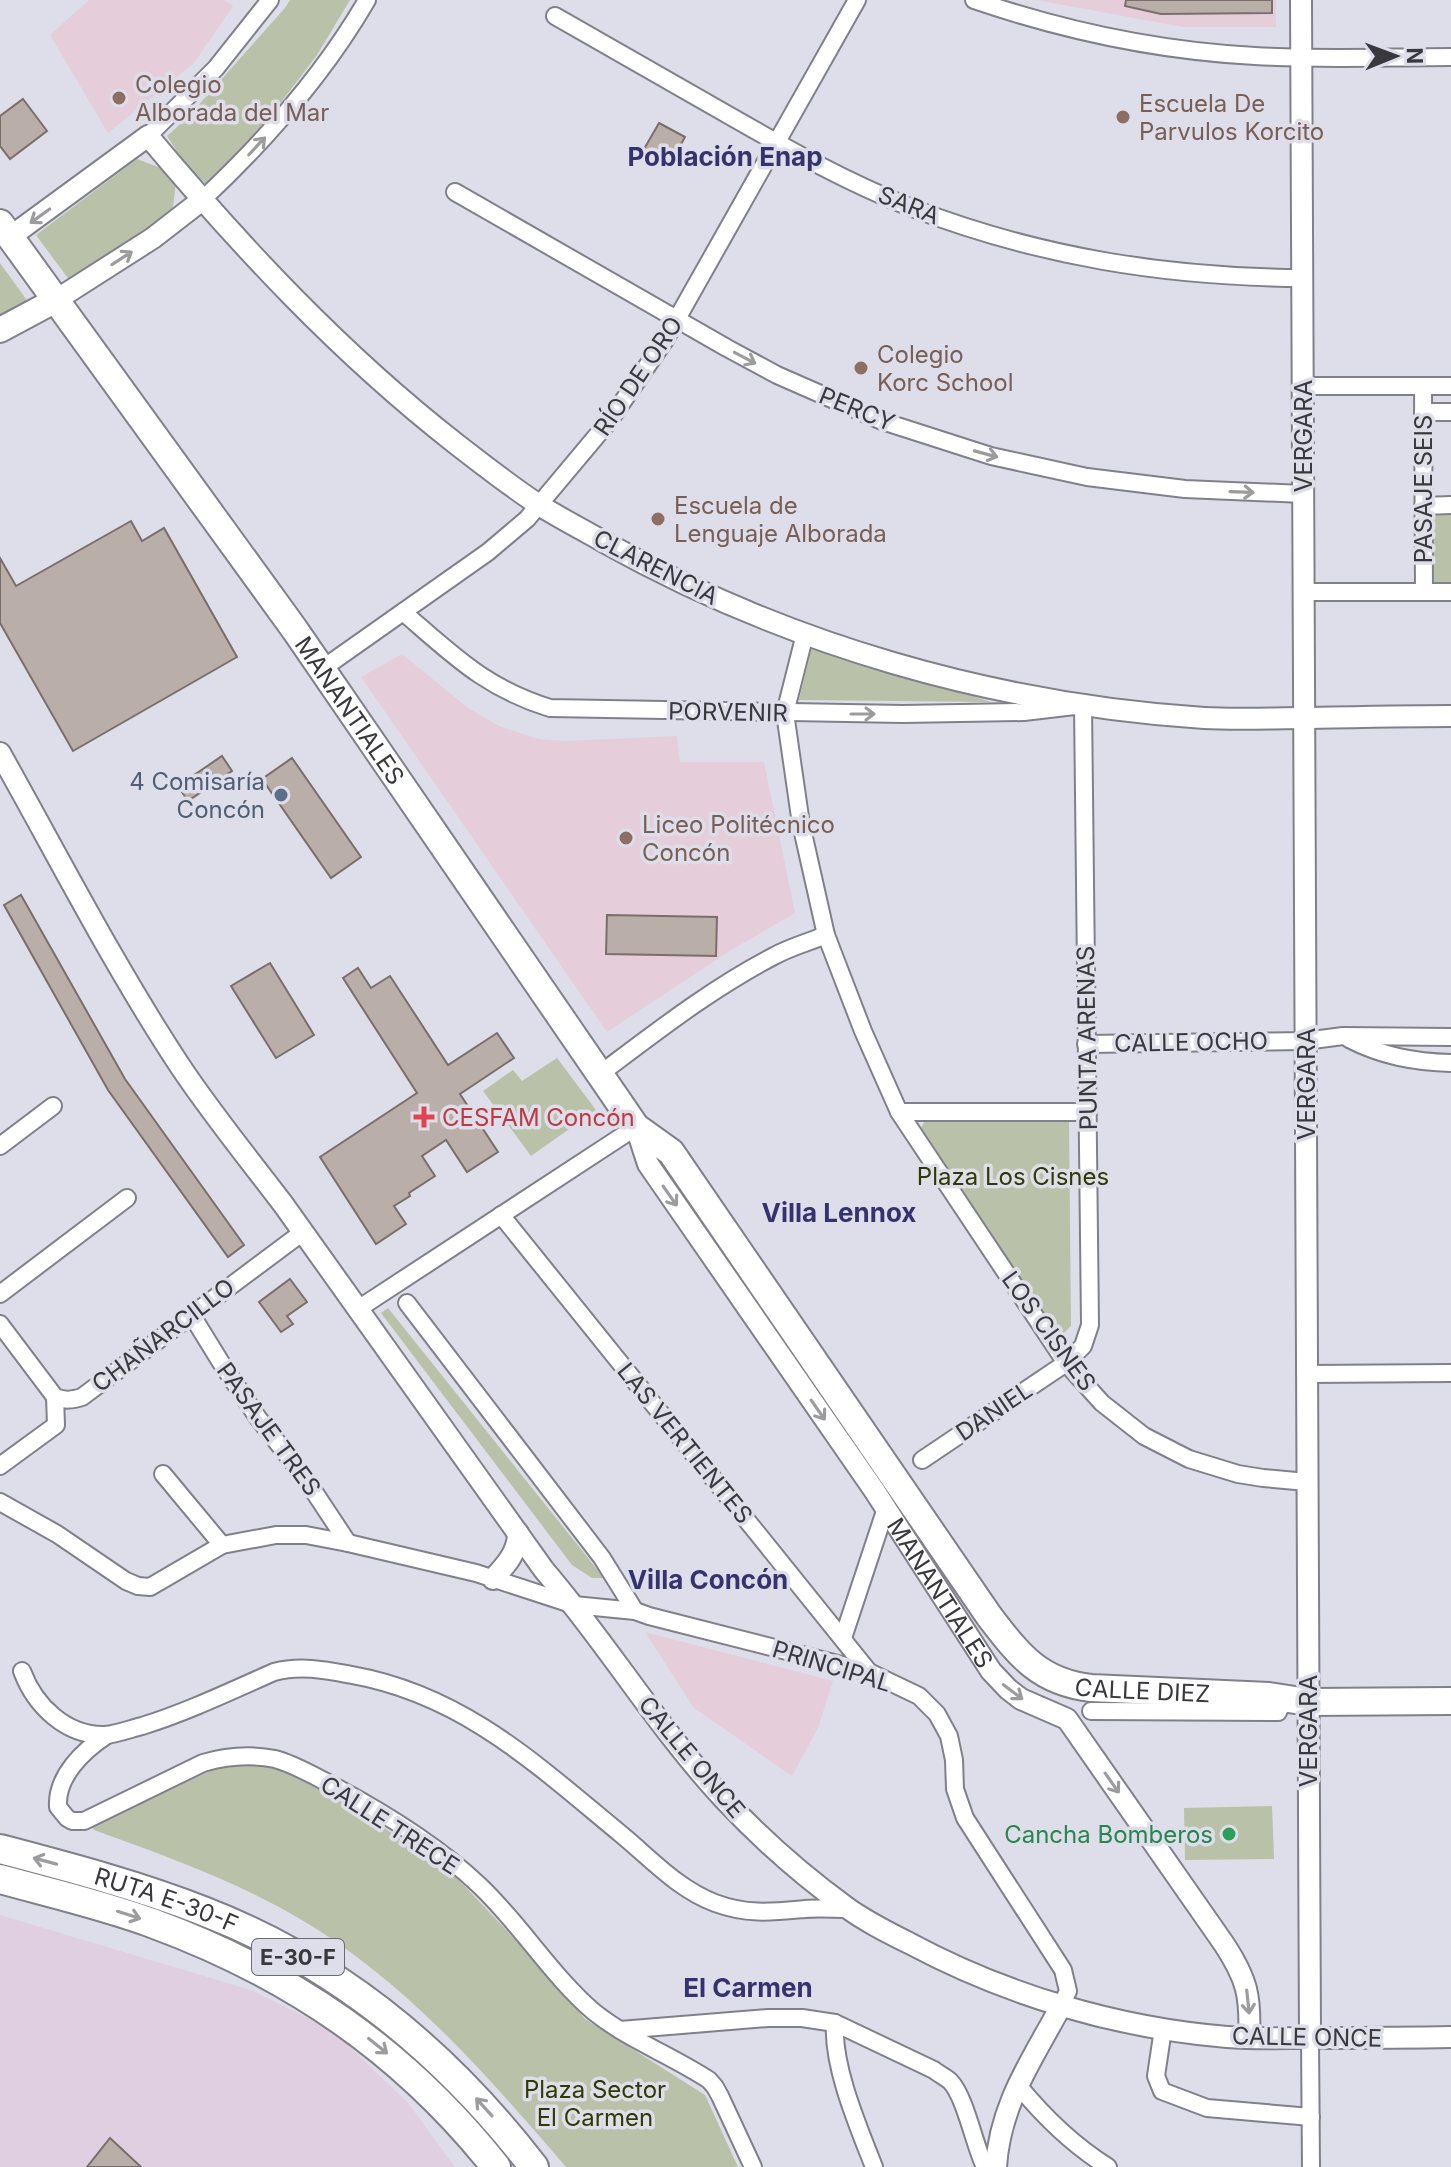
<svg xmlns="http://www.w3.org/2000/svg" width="1451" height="2167" font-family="Inter,sans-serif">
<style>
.industrial{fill:#e0cfe1}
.education{fill:#e5ced9}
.green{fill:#bac1a9}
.building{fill:#baaea9;stroke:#796e69;stroke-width:2}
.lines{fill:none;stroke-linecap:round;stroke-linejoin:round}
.minor-casing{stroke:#80808b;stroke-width:20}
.tertiary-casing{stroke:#80808b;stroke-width:24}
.secondary-casing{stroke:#80808b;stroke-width:28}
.primary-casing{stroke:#80808b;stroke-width:30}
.trunk-casing{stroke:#80808b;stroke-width:32}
.minor{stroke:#fff;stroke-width:16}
.tertiary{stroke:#fff;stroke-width:20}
.secondary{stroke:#fff;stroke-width:24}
.primary{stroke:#fff;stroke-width:26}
.trunk{stroke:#fff;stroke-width:28}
.oneway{stroke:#9c9c9e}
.education-dot{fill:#8d6e63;stroke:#dddee9;stroke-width:3}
.service-dot{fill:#5c6f8a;stroke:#dddee9;stroke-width:3}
.health-dot{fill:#e0444e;stroke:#dddee9;stroke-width:3}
.leisure-dot{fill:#2e9e5b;stroke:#dddee9;stroke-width:3}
.labels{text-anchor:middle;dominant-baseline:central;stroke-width:7;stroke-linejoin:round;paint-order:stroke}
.shield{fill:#dddee9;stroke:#6a6a71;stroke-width:2}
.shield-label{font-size:22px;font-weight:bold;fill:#39393d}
.education-label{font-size:24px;fill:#785e54;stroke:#dddee9;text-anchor:start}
.street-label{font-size:24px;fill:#39393d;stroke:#dddee9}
.service-label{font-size:24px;fill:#4e5e75;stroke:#dddee9;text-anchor:end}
.health-label{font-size:24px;fill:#be3a42;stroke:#dddee9;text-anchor:start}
.park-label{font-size:24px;fill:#2f3901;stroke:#dddee9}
.leisure-label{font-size:24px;fill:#27864d;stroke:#dddee9;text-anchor:end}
.neighbourhood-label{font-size:26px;font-weight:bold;fill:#34336f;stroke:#dddee9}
</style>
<rect width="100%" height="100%" fill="#dddee9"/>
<path class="industrial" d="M0 1915 251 1990 332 2030 408 2103 455 2167H0Z"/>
<g class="education">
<path d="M89 0H224L233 6 194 63 108 133 50 35Z"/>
<path d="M1036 0H1276V27H1183Z"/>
<path d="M402 654 468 708 499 726 538 739 565 741 677 736 680 762H764L795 913 728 952 607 1032 361 677Z"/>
<path d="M645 1632 833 1681 818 1728 792 1776 694 1708Z"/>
</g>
<g class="green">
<path d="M290 0H350L317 55 250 143 207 185 185 164 167 136 188 117 285 8Z"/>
<path d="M137 159 161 168 176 182 172 215 70 281 36 235Z"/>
<path d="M0 263 29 303 0 316Z"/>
<path d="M1432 513H1451V583L1434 584Z"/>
<path d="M813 643 991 702 799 700Z"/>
<path d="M557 1058 596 1110 531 1156 483 1091 513 1070 522 1081Z"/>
<path d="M927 1117 1069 1120 1071 1326 1063 1334 1053 1335 918 1133Z"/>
<path d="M388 1308 604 1578H592L572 1565 381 1313Z"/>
<path d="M254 1763 289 1773 361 1812 457 1878 545 1971 585 2019 705 2095 738 2167H566C485 2073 404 1979 295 1916 231 1879 163 1855 94 1830L92 1826 221 1766Z"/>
<path d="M1272 1806 1274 1859 1185 1860 1184 1808Z"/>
</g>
<g class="building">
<path d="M1126 0H1272V13L1161 14 1125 6Z"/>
<path d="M23 99 47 131 10 159 0 146V116Z"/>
<path d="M659 123 685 137 671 163 644 149Z"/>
<path d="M131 521 142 541 164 528 237 657 73 751 0 623V558L16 586Z"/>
<path d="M222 756 232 771 188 801 178 786Z"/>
<path d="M292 758 361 857 331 878 262 779Z"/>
<path d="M21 895 125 1079 244 1245 228 1257 108 1090 4 905Z"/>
<path d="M607 915 717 917 716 956 606 954Z"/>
<path d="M270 963 314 1035 276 1058 231 986Z"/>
<path d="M358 968 371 988 390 976 448 1065 497 1033 514 1058 460 1094 498 1152 467 1172 446 1140 422 1156 435 1176 409 1193 410 1196 394 1206 406 1224 376 1244 320 1157 417 1093 343 978Z"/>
<path d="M290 1279 307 1302 287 1316 293 1324 281 1332 259 1302Z"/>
<path d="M110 2138 141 2167H87Z"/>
</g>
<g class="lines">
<defs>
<g id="minor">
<path d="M974 0C1065 31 1159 51 1255 56 1320 60 1386 57 1451 57"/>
<path d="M555 16C611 48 667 80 723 112 784 147 846 182 912 208 1040 257 1165 277 1302 278"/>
<path d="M148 136 216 68 270 0"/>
<path d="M455 192 727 348 777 375 882 421 991 456 1087 477 1185 489 1303 494"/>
<path d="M202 200C265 141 323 76 367 0"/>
<path d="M1303 386H1451"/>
<path d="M1423 386 1424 592"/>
<path d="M1423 412H1451"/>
<path d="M1423 506 1451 505"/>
<path d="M1304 592H1451"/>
<path d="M403 612C453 655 485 688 550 708L903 714 1024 712 1083 705 1090 1325 1083 1346 1066 1363 922 1460"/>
<path d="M805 634 785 713 801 824 826 935 863 1031 899 1112 1066 1363 1102 1403 1144 1436 1189 1459 1238 1474 1263 1478 1307 1482"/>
<path d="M322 669 488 552 527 519 610 420 665 340 857 0"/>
<path d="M1349 1039C1382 1056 1414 1062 1451 1063"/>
<path d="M1086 1044 1305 1041 1343 1036 1451 1037"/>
<path d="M600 1074C656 1032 712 988 774 956 790 947 809 942 826 935"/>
<path d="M899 1112H1088"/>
<path d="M0 1146 53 1106"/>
<path d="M501 1215 869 1672"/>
<path d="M0 1294 127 1198"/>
<path d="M407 1303 602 1558 635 1611"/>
<path d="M358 1309 636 1127"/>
<path d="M191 1314 220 1361 258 1418 303 1475 348 1543"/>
<path d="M0 1324 55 1397C65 1401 72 1400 82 1397L303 1232"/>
<path d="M1307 1374 1451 1373"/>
<path d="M0 1466 56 1425 55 1397"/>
<path d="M163 1474 222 1545"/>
<path d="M0 1502 57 1534 126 1581 138 1586 150 1587 222 1545 276 1535H306L348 1543 476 1573 574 1605 635 1611 649 1616 869 1672 919 1696 937 1714 949 1736 954 1760 955 1789 965 1818 1063 1970 1068 1991 1062 2004"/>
<path d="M843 1638 886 1508"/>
<path d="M22 1671C35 1706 66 1736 105 1735 117 1734 130 1729 142 1726 187 1712 231 1691 274 1672 301 1665 325 1670 352 1675 464 1695 538 1766 622 1835 651 1859 678 1889 715 1903 747 1915 772 1912 805 1909 819 1908 834 1909 848 1909"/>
<path d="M1091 1711 1278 1712 1285 1697"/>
<path d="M107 1735C84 1750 56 1776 58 1807L67 1818 72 1821H84L203 1763C227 1756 250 1754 275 1759 294 1764 312 1775 330 1784 383 1812 437 1845 480 1886 521 1925 551 1975 594 2012 629 2040 671 2055 709 2080L715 2087 720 2096 753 2167"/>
<path d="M835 2023C832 2066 858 2126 874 2167"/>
<path d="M1163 2029 1156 2076 1162 2091 1207 2108 1311 2117"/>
<path d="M620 2030 768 2018H802L835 2023 934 2070C939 2074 945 2077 950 2081 966 2098 974 2145 985 2167"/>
<path d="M1310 2038 1311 2167"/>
<path d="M1018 2085C1044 2117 1073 2145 1108 2167"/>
</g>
<g id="tertiary">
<path d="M1301 0 1310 2038"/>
<path d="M10 237 148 136C242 248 340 353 455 443 482 464 510 486 539 505 560 518 583 530 604 542 788 645 994 704 1204 718 1239 720 1274 718 1309 718 1356 717 1404 716 1451 716"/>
<path d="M56 300 153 238 202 200"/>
<path d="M0 753C59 858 114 966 180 1066 212 1114 248 1158 283 1204L544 1570C607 1643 657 1727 723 1798 760 1838 802 1875 846 1907 865 1921 887 1932 909 1943 1006 1995 1117 2028 1227 2037 1255 2039 1283 2038 1311 2038 1358 2038 1404 2038 1451 2037"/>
<path id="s1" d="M636 1127 648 1164 874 1490 991 1671 1008 1689 1021 1699 1067 1719 1224 1944C1247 1979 1251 1996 1249 2038"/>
<path d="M493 1579C506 1565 518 1552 518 1533"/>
<path d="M996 2167C1000 2103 1033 2059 1062 2004"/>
</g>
<path id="secondary" d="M0 330 56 300"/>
<g id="primary">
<path id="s2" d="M0 223 295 630 636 1127 671 1152 989 1616C1019 1655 1039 1682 1091 1688L1269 1696 1308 1702 1451 1701"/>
</g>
<g id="trunk">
<path id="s3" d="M0 1849C68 1867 137 1885 203 1911 338 1963 446 2053 534 2167"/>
<path d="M0 1879C51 1893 103 1905 152 1923 291 1974 404 2051 496 2167"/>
</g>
</defs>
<use href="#minor" class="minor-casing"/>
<use href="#tertiary" class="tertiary-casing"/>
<use href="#secondary" class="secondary-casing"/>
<use href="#primary" class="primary-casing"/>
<use href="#trunk" class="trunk-casing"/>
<use href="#minor" class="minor"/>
<use href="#tertiary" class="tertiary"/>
<use href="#secondary" class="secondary"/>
<use href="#primary" class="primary"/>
<use href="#trunk" class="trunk"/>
</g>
<defs><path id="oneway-shaft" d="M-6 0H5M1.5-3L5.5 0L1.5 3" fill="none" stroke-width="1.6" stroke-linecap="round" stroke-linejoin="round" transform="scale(2)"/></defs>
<g class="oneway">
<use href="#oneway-shaft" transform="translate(257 146) rotate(-47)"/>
<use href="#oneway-shaft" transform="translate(40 216) rotate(144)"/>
<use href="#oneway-shaft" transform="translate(122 258) rotate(-33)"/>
<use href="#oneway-shaft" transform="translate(745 358) rotate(28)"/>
<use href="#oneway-shaft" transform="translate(986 454) rotate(15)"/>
<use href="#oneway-shaft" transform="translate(1242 492) rotate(2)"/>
<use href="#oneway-shaft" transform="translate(863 714)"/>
<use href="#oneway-shaft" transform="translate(670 1196) rotate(55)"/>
<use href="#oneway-shaft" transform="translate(818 1410) rotate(55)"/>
<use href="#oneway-shaft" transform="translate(1013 1692) rotate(37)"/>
<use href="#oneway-shaft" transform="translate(1112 1783) rotate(55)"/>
<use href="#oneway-shaft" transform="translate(45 1861) rotate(-165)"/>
<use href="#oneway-shaft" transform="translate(129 1915) rotate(18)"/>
<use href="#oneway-shaft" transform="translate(1248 2002) rotate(84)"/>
<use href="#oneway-shaft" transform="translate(378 2046) rotate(39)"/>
<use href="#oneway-shaft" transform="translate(484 2107) rotate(-132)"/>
</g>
<g class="education-dot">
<circle cx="119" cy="98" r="8"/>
<circle cx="1123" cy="117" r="8"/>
<circle cx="861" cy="368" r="8"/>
<circle cx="658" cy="519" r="8"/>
<circle cx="626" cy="838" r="8"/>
</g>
<circle class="service-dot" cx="281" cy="795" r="8"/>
<path class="health-dot" d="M420 1105h8v8h8v8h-8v8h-8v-8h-8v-8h8z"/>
<circle class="leisure-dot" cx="1229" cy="1834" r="8"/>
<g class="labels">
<rect class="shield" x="252" y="1939" width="92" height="36" rx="6"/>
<g class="shield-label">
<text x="298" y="1957">E-30-F</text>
</g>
<g class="education-label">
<text x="135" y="84">Colegio<tspan x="135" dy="28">Alborada del Mar</tspan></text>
<text x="1139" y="103">Escuela De<tspan x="1139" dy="28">Parvulos Korcito</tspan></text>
<text x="877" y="354">Colegio<tspan x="877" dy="28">Korc School</tspan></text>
<text x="674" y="505">Escuela de<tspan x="674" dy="28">Lenguaje Alborada</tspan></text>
<text x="642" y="824">Liceo Politécnico<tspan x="642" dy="28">Concón</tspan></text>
</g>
<g class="street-label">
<text transform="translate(909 205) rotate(22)">SARA</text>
<text transform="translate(638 376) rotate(-56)">RÍO DE ORO</text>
<text transform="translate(857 409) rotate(22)">PERCY</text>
<text transform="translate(1303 436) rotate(-90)">VERGARA</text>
<text transform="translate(1423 489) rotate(-90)">PASAJE SEIS</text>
<text transform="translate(656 567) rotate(27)">CLARENCIA</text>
<text stroke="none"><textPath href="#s2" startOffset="600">MANANTIALES</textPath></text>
<text transform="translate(728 712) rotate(1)">PORVENIR</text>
<text transform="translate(1087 1038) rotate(-91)">PUNTA ARENAS</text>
<text transform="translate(1191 1042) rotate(-1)">CALLE OCHO</text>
<text transform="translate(1306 1084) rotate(-90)">VERGARA</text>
<text transform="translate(1049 1331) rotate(54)">LOS CISNES</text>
<text transform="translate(163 1335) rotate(-37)">CHAÑARCILLO</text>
<text transform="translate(994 1411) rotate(-34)">DANIEL</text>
<text transform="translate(269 1429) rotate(54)">PASAJE TRES</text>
<text transform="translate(685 1443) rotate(51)">LAS VERTIENTES</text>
<text stroke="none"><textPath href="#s1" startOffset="558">MANANTIALES</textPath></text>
<text transform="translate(832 1666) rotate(17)">PRINCIPAL</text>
<text stroke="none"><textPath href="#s2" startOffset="1892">CALLE DIEZ</textPath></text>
<text transform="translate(1308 1731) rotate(-90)">VERGARA</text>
<text transform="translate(692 1757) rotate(50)">CALLE ONCE</text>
<text transform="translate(390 1825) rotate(33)">CALLE TRECE</text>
<text stroke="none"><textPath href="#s3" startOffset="174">RUTA E-30-F</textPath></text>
<text transform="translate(1307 2037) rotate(1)">CALLE ONCE</text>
</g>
<g class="service-label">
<text x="265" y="781">4 Comisaría<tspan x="265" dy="28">Concón</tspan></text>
</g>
<g class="health-label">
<text x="442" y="1117">CESFAM Concón</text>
</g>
<g class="park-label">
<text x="1013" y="1176">Plaza Los Cisnes</text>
<text x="595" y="2089">Plaza Sector<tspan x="595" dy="28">El Carmen</tspan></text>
</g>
<g class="leisure-label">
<text x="1213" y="1834">Cancha Bomberos</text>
</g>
<g class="neighbourhood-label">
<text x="725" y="156">Población Enap</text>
<text x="839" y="1212">Villa Lennox</text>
<text x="708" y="1579">Villa Concón</text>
<text x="748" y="1987">El Carmen</text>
</g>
</g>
<g transform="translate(1395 56) rotate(89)" stroke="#dddee9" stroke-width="6" paint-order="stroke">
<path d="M0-6L14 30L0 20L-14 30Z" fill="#39393d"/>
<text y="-12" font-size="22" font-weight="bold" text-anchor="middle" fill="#39393d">N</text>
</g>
</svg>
